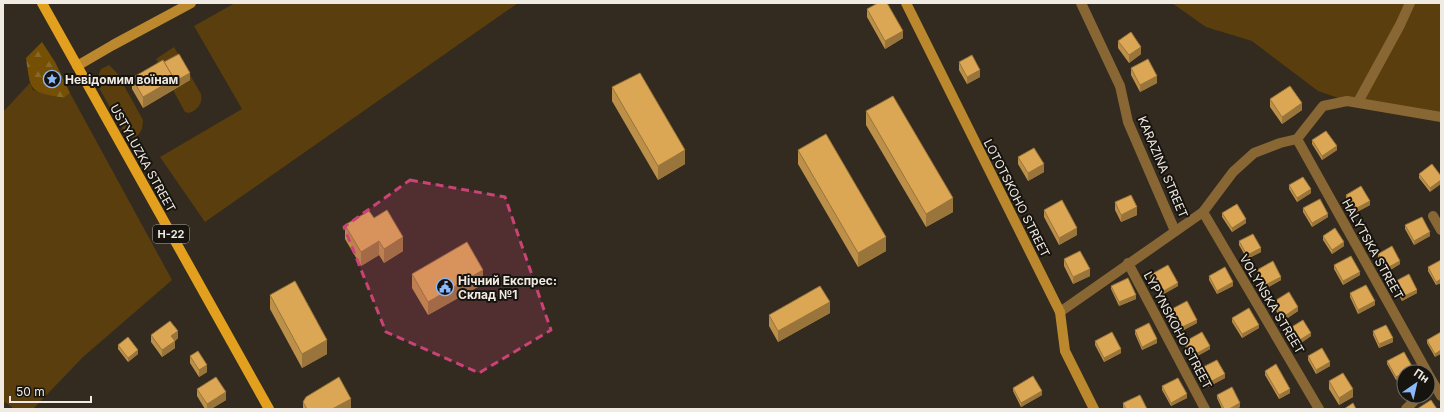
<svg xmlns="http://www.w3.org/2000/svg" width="1444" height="412" font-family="Inter,sans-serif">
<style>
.green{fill:#5a3e0d}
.forest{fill:url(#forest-firs)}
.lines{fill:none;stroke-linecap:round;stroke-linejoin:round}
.street{stroke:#886734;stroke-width:10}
.secondary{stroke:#bb882e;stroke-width:10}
.primary{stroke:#e3a01e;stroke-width:10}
.wall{fill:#bc9048}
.shaded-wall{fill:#99753b}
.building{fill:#dba754;stroke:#99753b}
.marked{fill:#cb4276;fill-opacity:0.2;stroke:#cb4276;stroke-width:3;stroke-dasharray:8 5;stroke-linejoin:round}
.labels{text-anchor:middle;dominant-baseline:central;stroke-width:4;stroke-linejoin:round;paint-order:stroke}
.shield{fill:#17140f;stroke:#aeaaa3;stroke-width:1}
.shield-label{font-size:11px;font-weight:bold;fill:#efeae2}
.poi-label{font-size:12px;font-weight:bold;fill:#efeae2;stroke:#17140f;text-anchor:start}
.street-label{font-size:12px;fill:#efeae2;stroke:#17140f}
</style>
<defs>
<pattern id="forest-firs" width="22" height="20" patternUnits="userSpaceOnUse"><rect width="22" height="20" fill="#744f04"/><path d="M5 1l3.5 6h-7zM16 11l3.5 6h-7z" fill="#886828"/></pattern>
</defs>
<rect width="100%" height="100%" fill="#332b1f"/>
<g class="green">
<path d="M235 3H518L205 222 160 157 242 109 194 26Z"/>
<path d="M1172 3H1441V117L1347 101 1318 91 1252 41 1206 27Z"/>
<path d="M174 47 201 94C203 104 197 110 189 113L185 112 156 59Z"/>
<path d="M109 65 117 73 143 120C143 128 141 135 133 138L124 132 98 86V76L101 69Z"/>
<path d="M30 83 33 90 64 98 70 93 172 280 83 357 33 409H14L5 402 3 404V112Z"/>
</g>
<path class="forest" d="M42 42 55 62 70 93 64 98C29 91 31 93 26 58Z"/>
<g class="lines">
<g class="street">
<path d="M1081 3 1120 86 1128 122 1175 231"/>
<path d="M1358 102 1400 25 1410 3"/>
<path d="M1297 139 1427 372"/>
<path d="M1203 212 1319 409"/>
<path d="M1433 216 1441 230"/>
<path d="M1128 263 1205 409"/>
<path d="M1060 312 1203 212 1233 172 1254 153 1280 143 1297 139 1323 106 1347 101 1441 117"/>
<path d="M1428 374 1441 396"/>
<path d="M1406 409 1419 396"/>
</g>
<g class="secondary">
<path d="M906 3 1060 312 1065 351 1094 409"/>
<path d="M77 66 113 45 191 3"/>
</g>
<path class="primary" d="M42 3 269 409"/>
</g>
<g class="wall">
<path d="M867 9 903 38 885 49 867 17Z"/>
<path d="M1118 41 1141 54 1129 63 1118 48Z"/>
<path d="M164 62 190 80 143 108 132 89V78Z"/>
<path d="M959 62 980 77 967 84 959 70Z"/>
<path d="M1131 68 1157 83 1140 92 1131 75Z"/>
<path d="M612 87 685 164 658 180 612 101Z"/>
<path d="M1270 99 1302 110 1282 124 1270 107Z"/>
<path d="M866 111 953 212 926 227 866 125Z"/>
<path d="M1312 140 1337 150 1322 160 1312 144Z"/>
<path d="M798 150 886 251 858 267 798 164Z"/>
<path d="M1018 157 1044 172 1028 181 1018 164Z"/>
<path d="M1432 164 1430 192 1419 178V174Z"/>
<path d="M1289 185 1311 193 1297 202 1289 189Z"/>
<path d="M1346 195 1370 205 1355 213 1346 198Z"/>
<path d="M1115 202 1137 215 1121 222 1115 210Z"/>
<path d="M1303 208 1328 217 1312 227 1303 212Z"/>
<path d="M1044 210 1077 235 1059 245 1044 217Z"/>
<path d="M1222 213 1246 223 1232 232 1222 217Z"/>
<path d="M374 218 403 251 384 263 379 255 361 266 345 239V225Z"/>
<path d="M1405 225 1430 236 1414 245 1405 229Z"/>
<path d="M1323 236 1344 246 1332 254 1323 240Z"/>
<path d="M1239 241 1261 252 1247 259 1239 245Z"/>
<path d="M1378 254 1400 264 1387 272 1378 257Z"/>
<path d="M1064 259 1090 276 1073 284 1064 266Z"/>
<path d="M1441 260V283L1436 285 1428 271V267Z"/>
<path d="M1334 265 1360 275 1343 285 1334 269Z"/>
<path d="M1257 270 1281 280 1265 289 1257 274Z"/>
<path d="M412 274 483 284 428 315 412 288Z"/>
<path d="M1150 275 1178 286 1160 296 1150 279Z"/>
<path d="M1209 276 1233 286 1217 294 1209 280Z"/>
<path d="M1394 282 1417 293 1402 301 1394 286Z"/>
<path d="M1111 286 1136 299 1119 306 1111 289Z"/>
<path d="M1350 293 1375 305 1358 314 1350 297Z"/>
<path d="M270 295 327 354 302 368 270 309Z"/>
<path d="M1273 302 1298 311 1283 321 1273 306Z"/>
<path d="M1170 310 1197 323 1180 332 1170 313Z"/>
<path d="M830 313 778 342 769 326V315Z"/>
<path d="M1232 318 1259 328 1242 338 1232 322Z"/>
<path d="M1290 328 1311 336 1298 345 1290 332Z"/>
<path d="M1135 330 1157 343 1142 350 1135 334Z"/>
<path d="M1373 331 1393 342 1379 348 1373 335Z"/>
<path d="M1441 332 1435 357 1427 343V340Z"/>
<path d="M151 335 178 338 175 341V348L162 357 151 342Z"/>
<path d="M1095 341 1121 353 1104 362 1095 345Z"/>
<path d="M1184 342 1210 349 1192 359 1184 345Z"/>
<path d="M118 345 138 354 128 362 118 349Z"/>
<path d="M190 356 207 372 199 377 190 363Z"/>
<path d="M1308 356 1330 366 1316 374 1308 360Z"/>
<path d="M1387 361 1413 372 1396 380 1387 364Z"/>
<path d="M1201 368 1225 378 1208 387 1201 372Z"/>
<path d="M1265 371 1290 393 1279 399 1265 375Z"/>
<path d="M1329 381 1353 397 1339 405 1329 389Z"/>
<path d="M1162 386 1187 398 1171 406 1162 390Z"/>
<path d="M1013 388 1042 395 1021 407 1013 391Z"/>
<path d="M197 389 226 400 211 409H205L197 396Z"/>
<path d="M1217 395 1240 407 1236 409H1222L1217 398Z"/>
<path d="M303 402 351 409H303Z"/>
<path d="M1123 403 1147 409H1124L1123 407Z"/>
</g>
<g class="shaded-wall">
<path d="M903 31V38L885 49V41Z"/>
<path d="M1141 47V54L1129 63V55Z"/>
<path d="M980 70V77L967 84V77Z"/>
<path d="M190 73V80L143 108V97L174 79Z"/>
<path d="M1157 76V83L1140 92V85Z"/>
<path d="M1302 103V110L1282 124V117Z"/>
<path d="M1337 146V150L1322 160V156Z"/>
<path d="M685 150V164L658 180V166Z"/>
<path d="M1044 164V172L1028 181V173Z"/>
<path d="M1441 180V184L1430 192V188Z"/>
<path d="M1311 189V193L1297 202V198Z"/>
<path d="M953 198V212L926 227V214Z"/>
<path d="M1370 201V205L1355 213V209Z"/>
<path d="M1137 207V215L1121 222V215Z"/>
<path d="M1328 214V217L1312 227V223Z"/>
<path d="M1246 219V223L1232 232V228Z"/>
<path d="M1077 228V235L1059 245V238Z"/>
<path d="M1430 232V236L1414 245V241Z"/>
<path d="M403 237V251L384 263V249Z"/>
<path d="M886 237V251L858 267V253Z"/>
<path d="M379 241V255L361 266V252Z"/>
<path d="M1344 242V246L1332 254V250Z"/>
<path d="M1261 248V252L1247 259V255Z"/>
<path d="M1400 261V264L1387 272V268Z"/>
<path d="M1090 269V276L1073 284V277Z"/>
<path d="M483 270V284L428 315V302Z"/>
<path d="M1360 272V275L1343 285V281Z"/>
<path d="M1281 277V280L1265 289V285Z"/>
<path d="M1441 279V283L1436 285V282Z"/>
<path d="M1233 282V286L1217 294V291Z"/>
<path d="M1178 283V286L1160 296V293Z"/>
<path d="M1417 290V293L1402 301V297Z"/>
<path d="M1136 295V299L1119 306V302Z"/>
<path d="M1375 301V305L1358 314V310Z"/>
<path d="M830 302V313L778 342V331Z"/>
<path d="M1298 307V311L1283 321V317Z"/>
<path d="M1197 320V323L1180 332V328Z"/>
<path d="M1259 325V328L1242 338V334Z"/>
<path d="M178 331V338L171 343V336Z"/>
<path d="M1311 333V336L1298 345V341Z"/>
<path d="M1393 338V342L1379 348V344Z"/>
<path d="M1157 339V343L1142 350V347Z"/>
<path d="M327 340V354L302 368V354Z"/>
<path d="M175 341V348L162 357V350Z"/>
<path d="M1210 346V349L1192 359V356Z"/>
<path d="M1121 349V353L1104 362V358Z"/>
<path d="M138 350V354L128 362V358Z"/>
<path d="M1441 350V354L1435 357V354Z"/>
<path d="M1330 362V366L1316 374V370Z"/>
<path d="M207 365V372L199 377V370Z"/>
<path d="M1413 368V372H1405Z"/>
<path d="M1404 372V376L1396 380V377Z"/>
<path d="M1225 374V378L1208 387V383Z"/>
<path d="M1290 389V393L1279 399V395Z"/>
<path d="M1353 389V397L1339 405V398Z"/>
<path d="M1042 391V395L1021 407V403Z"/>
<path d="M226 392V400L211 409H207V404Z"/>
<path d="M1187 394V398L1171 406V403Z"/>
<path d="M351 399V409H332Z"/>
<path d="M1240 403V407L1236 409H1229Z"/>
</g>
<g class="building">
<path d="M878 3H887L903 31 885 41 867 9Z"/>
<path d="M1131 32 1141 47 1129 55 1118 41Z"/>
<path d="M179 54 190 73 174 82V79L164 62Z"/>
<path d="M972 55 980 70 967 77 959 62Z"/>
<path d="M1148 59 1157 76 1140 85 1131 68Z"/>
<path d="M163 60 174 79 143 97 132 78Z"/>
<path d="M640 73 685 150 658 166 612 87Z"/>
<path d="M1290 86 1302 103 1282 117 1270 99Z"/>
<path d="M893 96 953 198 926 214 866 111Z"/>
<path d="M1326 131 1337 146 1322 156 1312 140Z"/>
<path d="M826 134 886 237 858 253 798 150Z"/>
<path d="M1034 148 1044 164 1028 173 1018 157Z"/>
<path d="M1432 164 1441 176V180L1430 188 1419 174Z"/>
<path d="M1303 177 1311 189 1297 198 1289 185Z"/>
<path d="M1361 186 1370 201 1355 209 1346 195Z"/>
<path d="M1131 195 1137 207 1121 215 1115 202Z"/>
<path d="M1320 199 1328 214 1312 223 1303 208Z"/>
<path d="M1062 200 1077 228 1059 238 1044 210Z"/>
<path d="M1237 204 1246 219 1232 228 1222 213Z"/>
<path d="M387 210 403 237 384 249 379 241 361 252 345 225 369 211 374 218Z"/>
<path d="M1422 217 1430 232 1414 241 1405 225Z"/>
<path d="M1335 228 1344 242 1332 250 1323 236Z"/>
<path d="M1253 234 1261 248 1247 255 1239 241Z"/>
<path d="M467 242 483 270 428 302 412 274Z"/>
<path d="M1392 246 1400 261 1387 268 1378 254Z"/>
<path d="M1080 251 1090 269 1073 277 1064 259Z"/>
<path d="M1351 256 1360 272 1343 281 1334 265Z"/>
<path d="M1441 260V279L1436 282 1428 267Z"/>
<path d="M1273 261 1281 277 1265 285 1257 270Z"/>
<path d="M1168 265 1178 283 1160 293 1150 275Z"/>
<path d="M1225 267 1233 282 1217 291 1209 276Z"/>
<path d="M1409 274 1417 290 1402 297 1394 282Z"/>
<path d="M1128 278 1136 295 1119 302 1111 286Z"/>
<path d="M295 281 327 340 302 354 270 295Z"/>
<path d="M1366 285 1375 301 1358 310 1350 293Z"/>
<path d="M820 286 830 302 778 331 769 315Z"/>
<path d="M1289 292 1298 307 1283 317 1273 302Z"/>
<path d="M1187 301 1197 320 1180 328 1170 310Z"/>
<path d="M1249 308 1259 325 1242 334 1232 318Z"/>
<path d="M1303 320 1311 333 1298 341 1290 328Z"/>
<path d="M170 321 178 331 171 336 175 341 162 350 151 335Z"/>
<path d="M1149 323 1157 339 1142 347 1135 330Z"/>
<path d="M1386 325 1393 338 1379 344 1373 331Z"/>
<path d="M1112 332 1121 349 1104 358 1095 341Z"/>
<path d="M1202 332 1210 346 1192 356 1184 342Z"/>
<path d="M1441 332V350L1435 354 1427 340Z"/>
<path d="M128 337 138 350 128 358 118 345Z"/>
<path d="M1322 348 1330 362 1316 370 1308 356Z"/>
<path d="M198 351 207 365 199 370 190 356Z"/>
<path d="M1404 352 1413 368 1396 377 1387 361Z"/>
<path d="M1217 360 1225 374 1208 383 1201 368Z"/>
<path d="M1276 364 1290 389 1279 395 1265 371Z"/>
<path d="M1343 373 1353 389 1339 398 1329 381Z"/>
<path d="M1033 376 1042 391 1021 403 1013 388Z"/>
<path d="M216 377 226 392 207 404 197 389Z"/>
<path d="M339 377 351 399 332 409H307L303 402 306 397Z"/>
<path d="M1178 378 1187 394 1171 403 1162 386Z"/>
<path d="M1232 387 1240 403 1229 409H1224L1217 395Z"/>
<path d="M1140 395 1147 409H1126L1123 403Z"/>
<path d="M1431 400 1437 409H1417Z"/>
<path d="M1353 403 1356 409H1344Z"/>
</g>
<path class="marked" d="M410 180 505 197 551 330 479 373 386 332 344 227Z"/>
<defs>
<symbol id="sight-ring" viewBox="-11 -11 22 22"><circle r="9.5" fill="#17140f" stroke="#8bbafc" stroke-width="1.5"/><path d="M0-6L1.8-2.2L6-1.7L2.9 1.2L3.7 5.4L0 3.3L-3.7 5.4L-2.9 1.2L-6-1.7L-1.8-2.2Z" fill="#8bbafc"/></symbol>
<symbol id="civic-ring" viewBox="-11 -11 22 22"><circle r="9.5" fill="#17140f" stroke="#8bbafc" stroke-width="1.5"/><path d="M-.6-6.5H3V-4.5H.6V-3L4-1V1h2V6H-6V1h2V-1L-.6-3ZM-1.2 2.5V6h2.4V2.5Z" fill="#8bbafc"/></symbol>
</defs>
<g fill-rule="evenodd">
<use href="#sight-ring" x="42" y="69" width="20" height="20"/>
<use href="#civic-ring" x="435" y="277" width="20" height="20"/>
</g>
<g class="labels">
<rect class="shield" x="153" y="225" width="36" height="18" rx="3"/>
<g class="shield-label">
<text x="171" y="234">Н-22</text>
</g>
<g class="poi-label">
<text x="65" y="79">Невідомим воїнам</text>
<text x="458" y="280">Нічний Експрес:<tspan x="458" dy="14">Склад №1</tspan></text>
</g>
<g class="street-label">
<text transform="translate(143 158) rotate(61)">USTYLUZKA STREET</text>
<text transform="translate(1163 167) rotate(67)">KARAZINA STREET</text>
<text transform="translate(1017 198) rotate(63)">LOTOTSKOHO STREET</text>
<text transform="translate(1373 249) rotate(61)">HALYTSKA STREET</text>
<text transform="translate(1272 304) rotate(59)">VOLYNSKA STREET</text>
<text transform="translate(1178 330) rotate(62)">LYPYNSKOHO STREET</text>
</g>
</g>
<rect width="1444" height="412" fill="none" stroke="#efeae2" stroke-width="8"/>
<g transform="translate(1416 384) rotate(34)"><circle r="19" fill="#17140f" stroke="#6d6a63"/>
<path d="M0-3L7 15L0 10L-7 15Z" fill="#8bbafc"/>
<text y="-6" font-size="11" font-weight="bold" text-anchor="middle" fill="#efeae2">Пн</text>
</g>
<path d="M10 396v6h81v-6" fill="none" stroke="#efeae2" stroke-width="2"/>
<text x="16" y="396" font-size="12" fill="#efeae2" stroke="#17140f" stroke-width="3" paint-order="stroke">50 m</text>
</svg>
